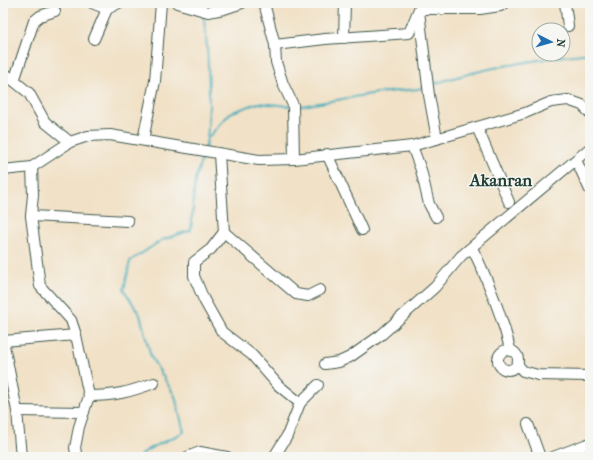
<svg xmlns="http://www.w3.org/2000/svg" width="593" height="460" font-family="'IM FELL French Canon',serif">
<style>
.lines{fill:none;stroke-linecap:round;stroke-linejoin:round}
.stream{stroke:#3fadbd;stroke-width:2}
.minor-casing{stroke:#3e564a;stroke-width:12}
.minor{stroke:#fff;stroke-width:10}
.labels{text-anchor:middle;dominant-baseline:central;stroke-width:3;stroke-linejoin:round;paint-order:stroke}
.quarter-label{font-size:17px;font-weight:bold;fill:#1f3d34;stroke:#f6f6f2}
</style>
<rect width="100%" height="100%" fill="#f6f6f2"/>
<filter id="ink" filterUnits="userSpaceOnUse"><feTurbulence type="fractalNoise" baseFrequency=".025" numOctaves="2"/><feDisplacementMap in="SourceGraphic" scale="8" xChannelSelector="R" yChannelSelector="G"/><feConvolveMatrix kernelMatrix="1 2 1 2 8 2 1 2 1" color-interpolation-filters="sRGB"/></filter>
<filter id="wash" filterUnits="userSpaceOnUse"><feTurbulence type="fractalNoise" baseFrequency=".012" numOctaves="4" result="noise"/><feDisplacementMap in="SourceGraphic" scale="16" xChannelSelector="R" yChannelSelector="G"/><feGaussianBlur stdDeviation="0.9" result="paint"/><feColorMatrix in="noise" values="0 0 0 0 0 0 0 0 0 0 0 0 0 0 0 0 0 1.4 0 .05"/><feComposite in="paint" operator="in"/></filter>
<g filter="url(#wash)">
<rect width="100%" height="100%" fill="#f1e1c6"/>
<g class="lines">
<g class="stream">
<path d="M203 14C208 44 209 75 209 106 208 121 209 134 205 149"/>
<path d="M430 85C482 68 536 59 590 53"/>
<path d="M296 107 377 93 418 89 424 87"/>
<path d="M209 137 230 113 258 103 290 106"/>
<path d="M139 457 147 450 184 432 175 396 151 357 140 315 124 290 130 261 162 240 191 230 195 180 203 155"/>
</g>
</g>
</g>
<g filter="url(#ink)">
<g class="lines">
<defs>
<g id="minor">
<path d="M92 3 107 9"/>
<path d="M177 3 208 12 224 9 242 3"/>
<path d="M264 3 275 45 276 62 283 84 293 105 294 159"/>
<path d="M565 3 568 26"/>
<path d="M419 9H480L500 6 505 3"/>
<path d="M419 11 429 95 437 139"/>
<path d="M344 38 345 3"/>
<path d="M94 39 107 9 119 3"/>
<path d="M275 45 325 39 409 33 419 9"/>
<path d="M3 72 29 93 45 122 70 142"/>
<path d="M14 81 34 21 40 16 55 11"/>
<path d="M477 127 509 202"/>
<path d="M143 140 155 81 161 3"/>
<path d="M412 146 421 170 429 204 436 217"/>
<path d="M219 154 224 232 211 249 194 262V276L204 300 222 332 252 355 278 385 300 403"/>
<path d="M327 154 362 230"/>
<path d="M576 160 590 190"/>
<path d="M32 167 33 195 31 216 40 286 71 320 76 335 89 396 79 427 75 448 77 457"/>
<path d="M3 170 32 167 70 142 88 136 110 135 259 160 294 159 412 146 525 113 551 102 568 100 582 105 590 113"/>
<path d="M31 216 128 221"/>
<path d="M224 232 296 294 308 296 320 290"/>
<path d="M472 248C483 269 491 290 499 312 503 325 508 337 510 351"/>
<path d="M3 340 17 411 21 457"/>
<path d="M3 341 76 335"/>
<circle cx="508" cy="360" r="10"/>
<path d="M325 364 339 362 350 357 381 335 435 287 461 256 590 148"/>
<path d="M517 364 523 371 538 375 590 376"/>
<path d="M89 396C114 396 130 392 154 383"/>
<path d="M17 411 84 412"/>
<path d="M528 424 540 457"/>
<path d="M187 457 200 452 227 457"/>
<path d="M274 457 287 436 300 403 318 385"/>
<path d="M553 457 590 443"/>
</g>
</defs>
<use href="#minor" class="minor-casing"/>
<use href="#minor" class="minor"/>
</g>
</g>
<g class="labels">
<g class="quarter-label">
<text x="501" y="180">Akanran</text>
</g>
</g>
<rect width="593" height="460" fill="none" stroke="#f6f6f2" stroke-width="16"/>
<g transform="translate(551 42) rotate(96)"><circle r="19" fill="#f6f6f2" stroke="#a0aca6"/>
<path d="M0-3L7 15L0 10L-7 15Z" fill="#1f6fb2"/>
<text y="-6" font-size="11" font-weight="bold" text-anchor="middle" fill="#1f3d34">N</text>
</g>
</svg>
